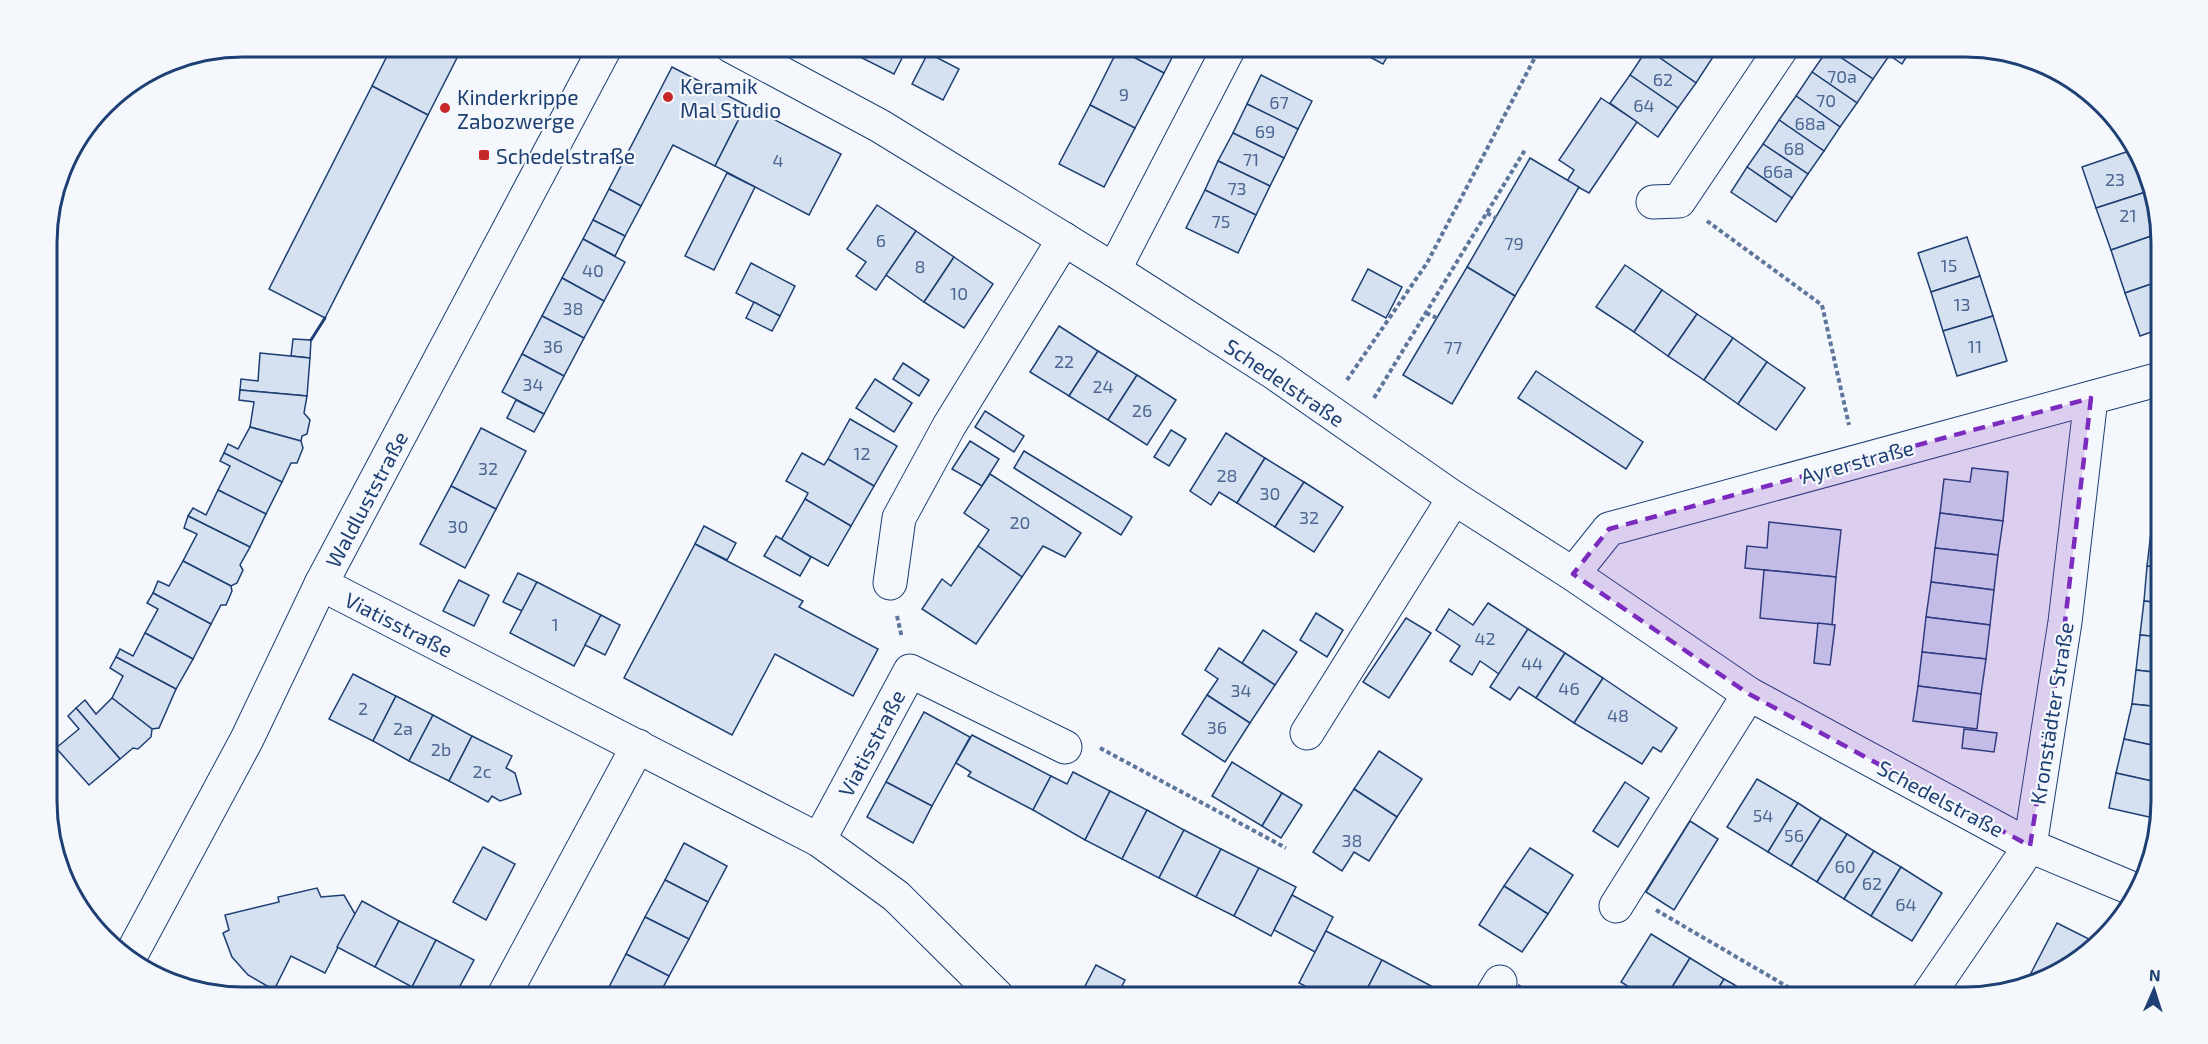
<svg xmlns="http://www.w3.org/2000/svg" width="2208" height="1044" font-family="'Exo 2',sans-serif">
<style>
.building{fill:#d5e0f0;stroke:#1d3f73;stroke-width:1.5}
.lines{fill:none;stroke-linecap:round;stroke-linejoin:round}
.street-casing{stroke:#1d3f73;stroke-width:35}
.path{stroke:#5e769c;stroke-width:4;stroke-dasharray:4.5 3;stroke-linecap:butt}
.street{stroke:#f4f7fb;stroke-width:33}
.wall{stroke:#1d3f73;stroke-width:3}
.marked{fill:#7b2cbf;fill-opacity:0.2;stroke:#7b2cbf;stroke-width:4.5;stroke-dasharray:12 8;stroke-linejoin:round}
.poi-dot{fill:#c62828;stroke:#f4f7fb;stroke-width:2}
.labels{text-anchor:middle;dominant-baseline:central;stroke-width:4.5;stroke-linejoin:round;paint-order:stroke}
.number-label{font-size:18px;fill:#4b6792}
.poi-label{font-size:21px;fill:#1d3f73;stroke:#f4f7fb;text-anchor:start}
.street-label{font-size:21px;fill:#1d3f73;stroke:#f4f7fb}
.rim{fill:none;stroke:#1d3f73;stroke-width:3}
</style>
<rect width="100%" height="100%" fill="#f4f7fb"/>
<g class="building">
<path d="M378 46H463L428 115 372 86 389 52Z"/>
<path d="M860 46H908L894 74 856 55Z"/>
<path d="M1120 46H1178L1164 73 1118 49Z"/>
<path d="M1349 46H1389L1392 48 1383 64Z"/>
<path d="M1649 46H1698L1713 57 1696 83 1647 49Z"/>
<path d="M1698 46H1720L1713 57Z"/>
<path d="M1829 46H1876L1889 56 1873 79 1828 49Z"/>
<path d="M1876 46H1913L1902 64Z"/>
<path d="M1118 49 1164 73 1135 128 1090 105Z"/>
<path d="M1647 49 1696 83 1678 108 1630 75Z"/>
<path d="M1828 49 1873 79 1857 103 1812 72Z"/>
<path d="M928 53 959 69 943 100 912 84Z"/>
<path d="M672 67 746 105 715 166 673 145 641 206 609 189Z"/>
<path d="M1812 72 1857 103 1840 127 1796 96Z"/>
<path d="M1261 75 1312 101 1298 129 1247 104Z"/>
<path d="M1630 75 1678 108 1658 137 1610 103Z"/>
<path d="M372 86 428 115 325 318 269 289Z"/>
<path d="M1796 96 1840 127 1824 151 1779 120Z"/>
<path d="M1601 98 1637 122 1589 193 1567 181 1574 170 1559 160Z"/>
<path d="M1247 104 1298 129 1284 158 1233 133Z"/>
<path d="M746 105 841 154 809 215 715 166Z"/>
<path d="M1090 105 1135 128 1104 187 1059 164Z"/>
<path d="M1779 120 1824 151 1808 174 1763 144Z"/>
<path d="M1233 133 1284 158 1270 186 1218 161Z"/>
<path d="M1763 144 1808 174 1792 198 1747 167Z"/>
<path d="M2132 150 2149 191 2096 208 2082 167Z"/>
<path d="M1530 158 1579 187 1515 296 1467 267Z"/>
<path d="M1218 161 1270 186 1256 215 1205 190Z"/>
<path d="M1747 167 1792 198 1776 222 1731 192Z"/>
<path d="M727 173 755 187 714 270 685 256Z"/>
<path d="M609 189 641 206 625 236 593 220Z"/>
<path d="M1205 190 1256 215 1238 253 1186 228Z"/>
<path d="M2149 191 2160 222V233L2111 250 2096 208Z"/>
<path d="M877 205 916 231 876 290 856 276 866 262 847 249Z"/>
<path d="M593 220 625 236 615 256 583 239Z"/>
<path d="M916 231 954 257 924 302 886 275Z"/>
<path d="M2160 233V281L2125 293 2111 250Z"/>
<path d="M1967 237 1980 276 1931 292 1918 253Z"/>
<path d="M583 239 625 262 604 301 562 278Z"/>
<path d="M954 257 993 284 964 328 924 302Z"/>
<path d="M751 263 795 286 780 316 736 293Z"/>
<path d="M1625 265 1662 290 1634 332 1596 307Z"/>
<path d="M1467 267 1515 296 1452 404 1403 375Z"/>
<path d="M1368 269 1402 287 1386 318 1352 300Z"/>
<path d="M1980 276 1993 316 1943 331 1931 292Z"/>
<path d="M562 278 604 301 584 338 542 316Z"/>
<path d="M2160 281V329L2140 336 2125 293Z"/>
<path d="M1662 290 1697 314 1668 356 1634 332Z"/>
<path d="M754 302 780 316 772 331 746 318Z"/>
<path d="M1697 314 1733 338 1704 380 1668 356Z"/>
<path d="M542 316 584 338 564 376 522 354Z"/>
<path d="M1993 316 2007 361 1957 376 1943 331Z"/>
<path d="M1059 326 1098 351 1069 396 1030 372Z"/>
<path d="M1733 338 1767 362 1738 404 1704 380Z"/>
<path d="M293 339 311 340 310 358 291 356Z"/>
<path d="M1098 351 1137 375 1108 420 1069 396Z"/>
<path d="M260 353 310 358 307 396 240 390 241 379 258 381Z"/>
<path d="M522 354 564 376 544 414 502 392Z"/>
<path d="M1767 362 1805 388 1776 430 1738 404Z"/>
<path d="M903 363 929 380 919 396 893 379Z"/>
<path d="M1536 371 1643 442 1626 469 1518 398Z"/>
<path d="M1137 375 1176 400 1147 445 1108 420Z"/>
<path d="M875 379 912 403 894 432 856 408Z"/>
<path d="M240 390 307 396 304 413 310 420 307 434 302 436 301 441 250 427 254 402 239 400Z"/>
<path d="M516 400 544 414 534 432 507 418Z"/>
<path d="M985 411 1024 436 1014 452 975 427Z"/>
<path d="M850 419 897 446 874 486 828 459Z"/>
<path d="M250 427 301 441 303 448 297 463H291L282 482 224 453 228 444 238 449Z"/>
<path d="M481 428 526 451 496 509 451 486Z"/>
<path d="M1171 430 1186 439 1169 466 1154 457Z"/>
<path d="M1226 433 1265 458 1237 503 1219 492 1211 505 1190 491Z"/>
<path d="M970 441 999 459 982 486 952 469Z"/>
<path d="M1024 451 1132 517 1121 535 1014 468Z"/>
<path d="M224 453 282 482 266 514 218 490 230 466 220 461Z"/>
<path d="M802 453 824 465 828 459 874 486 851 526 805 499 808 493 786 481Z"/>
<path d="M1265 458 1304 482 1275 527 1237 503Z"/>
<path d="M2159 464H2161V498H2155Z"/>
<path d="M1972 468 2008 472 2003 521 1940 513 1944 479 1970 482Z"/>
<path d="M990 474 1081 533 1065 557 1043 546 1022 577 978 546 989 530 964 513Z"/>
<path d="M1304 482 1343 507 1314 552 1275 527Z"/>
<path d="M451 486 496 509 465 568 420 544Z"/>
<path d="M218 490 266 514 250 547 188 516 193 508 206 515Z"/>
<path d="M2155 498H2161V534L2151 532Z"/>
<path d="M805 499 851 526 828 566 781 540Z"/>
<path d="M1940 513 2003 521 1998 555 1935 548Z"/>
<path d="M188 516 250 547 240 565 243 570 237 583 231 586 183 561 197 534 184 528Z"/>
<path d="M1769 522 1841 530 1836 577 1745 568 1747 546 1767 548Z"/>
<path d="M704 526 736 543 727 560 695 544Z"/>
<path d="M2151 532 2161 534V568L2147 566Z"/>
<path d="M776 536 811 557 800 576 764 556Z"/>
<path d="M695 544 803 601 799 607 878 649 853 696 775 654 732 735 624 678Z"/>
<path d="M978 546 1022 577 976 644 922 609 942 579 951 586Z"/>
<path d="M1935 548 1998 555 1994 590 1931 582Z"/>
<path d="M183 561 231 586 232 591 226 605H221L211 624 153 593 158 581 169 586Z"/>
<path d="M2147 566 2161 568V603L2144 601Z"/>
<path d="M1764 570 1836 577 1832 625 1760 618Z"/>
<path d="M518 573 537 582 522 611 503 602Z"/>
<path d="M459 580 489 595 474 626 443 611Z"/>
<path d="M537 582 601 615 574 666 510 633Z"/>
<path d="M1931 582 1994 590 1990 625 1926 617Z"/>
<path d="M153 593 211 624 193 659 145 633 158 609 147 603Z"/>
<path d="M2144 601 2161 603V637L2140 635Z"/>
<path d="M1488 603 1528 629 1499 674 1480 661 1472 675 1450 661 1460 646 1436 630 1449 609 1473 625Z"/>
<path d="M1316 613 1343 630 1327 657 1300 640Z"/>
<path d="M601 615 620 625 605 655 585 645Z"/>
<path d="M1926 617 1990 625 1986 659 1922 652Z"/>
<path d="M1406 618 1431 633 1389 698 1363 682Z"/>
<path d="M1818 623 1835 625 1830 665 1814 663Z"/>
<path d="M1528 629 1565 653 1536 698 1519 687 1510 700 1490 687Z"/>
<path d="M1263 630 1297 652 1275 685 1242 663Z"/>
<path d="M145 633 193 659 176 689 116 657 120 649 133 656Z"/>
<path d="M2140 635 2161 637V673L2136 670Z"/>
<path d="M1219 648 1275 685 1250 723 1207 695 1218 679 1205 670Z"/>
<path d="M1922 652 1986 659 1981 694 1918 686Z"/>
<path d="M1565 653 1603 678 1574 723 1536 698Z"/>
<path d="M116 657 176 689 159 728 152 729 112 698 123 676 110 668Z"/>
<path d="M2136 670 2161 673V707L2132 704Z"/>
<path d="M353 674 396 696 373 741 329 719Z"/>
<path d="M1603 678 1677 728 1661 752 1653 747 1642 764 1574 723Z"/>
<path d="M1918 686 1981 694 1977 729 1913 721Z"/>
<path d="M1207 695 1250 723 1225 762 1182 734Z"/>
<path d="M396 696 433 715 409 761 373 741Z"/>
<path d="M112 698 152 729 151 737 138 749 133 748 120 759 76 708 85 700 96 714Z"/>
<path d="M2132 704 2161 707V747L2124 739Z"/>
<path d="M76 708 120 759 89 785 56 748 79 729 68 716Z"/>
<path d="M924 712 970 737 932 806 886 782Z"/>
<path d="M433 715 472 736 449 781 409 761Z"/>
<path d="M1964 729 1997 733 1994 752 1962 748Z"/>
<path d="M972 735 1051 776 1033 810 968 776 971 772 956 763Z"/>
<path d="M472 736 512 756 506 768 515 773 521 794 500 801 492 796 488 802 449 781Z"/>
<path d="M2124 739 2161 747V783L2116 773Z"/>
<path d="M1379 751 1422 779 1397 817 1354 789Z"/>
<path d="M1232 762 1282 793 1262 826 1212 796Z"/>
<path d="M1073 772 1110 791 1085 840 1033 810 1051 776 1067 784Z"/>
<path d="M2116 773 2161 783 2158 819 2109 808Z"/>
<path d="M1757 779 1798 803 1768 852 1727 827Z"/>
<path d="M886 782 932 806 913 843 867 817Z"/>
<path d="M1625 782 1649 798 1618 847 1593 831Z"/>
<path d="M1354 789 1397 817 1369 861 1354 852 1342 871 1313 852Z"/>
<path d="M48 790 56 800 48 807Z"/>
<path d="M1110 791 1147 810 1122 859 1085 840Z"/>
<path d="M1282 793 1302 805 1281 838 1262 826Z"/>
<path d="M1798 803 1821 818 1791 866 1768 852Z"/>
<path d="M1147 810 1184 830 1159 878 1122 859Z"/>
<path d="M1821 818 1847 834 1817 882 1791 866Z"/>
<path d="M1690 821 1718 839 1674 910 1646 892Z"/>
<path d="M1184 830 1221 849 1196 897 1159 878Z"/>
<path d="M1847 834 1874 851 1844 899 1817 882Z"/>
<path d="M684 843 727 866 708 902 665 880Z"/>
<path d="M483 847 515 864 486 920 453 902Z"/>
<path d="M1530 848 1573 875 1548 914 1504 886Z"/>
<path d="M1221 849 1259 868 1234 916 1196 897Z"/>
<path d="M1874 851 1901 867 1871 916 1844 899Z"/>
<path d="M1901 867 1942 893 1912 941 1871 916Z"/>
<path d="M1259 868 1296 887 1271 936 1234 916Z"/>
<path d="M665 880 708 902 689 939 645 917Z"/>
<path d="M1504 886 1548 914 1522 952 1479 925Z"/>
<path d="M317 888 321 897 344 895 355 914 325 973 291 956 274 990 248 975 232 957 223 933 229 930 225 915 279 902 278 897Z"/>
<path d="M1292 895 1333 917 1315 952 1274 930Z"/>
<path d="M362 901 399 921 375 967 337 947Z"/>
<path d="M645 917 689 939 669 976 626 954Z"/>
<path d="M399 921 436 940 412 987 375 967Z"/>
<path d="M2057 923 2093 941 2085 954 2074 964 2036 977 2030 975Z"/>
<path d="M1326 931 1382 960 1363 997H1326L1299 983Z"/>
<path d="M1651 934 1690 958 1666 997H1645L1621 982Z"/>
<path d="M436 940 474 960 454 997H432L412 987Z"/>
<path d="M2093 941 2097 943 2085 954Z"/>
<path d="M626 954 669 976 658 997H620L607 991Z"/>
<path d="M1690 958 1724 979 1713 997H1666Z"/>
<path d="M1382 960 1437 989 1433 997H1363Z"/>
<path d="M1096 965 1125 980 1116 997H1088L1081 994Z"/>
<path d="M1724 979 1733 984 1753 997H1713Z"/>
<path d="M1519 985 1536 997H1510Z"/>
<path d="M1437 989 1453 997H1433Z"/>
<path d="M607 991 620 997H603Z"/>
</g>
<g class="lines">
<defs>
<g id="street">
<path d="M731 46 880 126 1114 270 1273 372 1454 498 1573 574 1749 694 2030 846 2138 891"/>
<path d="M1653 202 1679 201 1783 46"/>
<path d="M1114 270 1230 46"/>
<path d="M1573 574 1609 529 2160 379"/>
<path d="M890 583 899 518 949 426 1064 239"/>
<path d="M321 584 819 840 896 896 998 997"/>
<path d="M1307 733 1454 498"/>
<path d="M819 840 910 671 1065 747"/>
<path d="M1616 906 1749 694"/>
<path d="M131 955 247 739 321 584 606 46"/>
<path d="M503 997 638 746"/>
<path d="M1491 997 1500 982"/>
<path d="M1927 997 2030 846 2065 622 2091 398"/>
</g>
</defs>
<use href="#street" class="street-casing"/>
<g class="path">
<path d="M1487 213 1496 218"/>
<path d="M1707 221 1822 305 1849 425"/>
<path d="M1426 313 1437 318"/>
<path d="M1347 380 1427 263 1541 46"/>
<path d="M1374 398 1525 150"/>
<path d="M897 616 902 638"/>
<path d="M1100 748 1286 848"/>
<path d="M1656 910 1805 997"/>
</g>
<use href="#street" class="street"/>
<path class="wall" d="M311 340 325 318"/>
</g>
<path class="marked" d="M2091 398 2065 622 2030 846 1749 694 1573 574 1609 529Z"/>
<g class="poi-dot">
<circle cx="668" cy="97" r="6"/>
<circle cx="445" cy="108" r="6"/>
<rect x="478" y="149" width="12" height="12" rx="3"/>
</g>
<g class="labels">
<g class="number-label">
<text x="1842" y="76">70a</text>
<text x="1663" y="79">62</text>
<text x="1124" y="94">9</text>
<text x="1826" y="100">70</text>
<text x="1279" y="102">67</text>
<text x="1644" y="105">64</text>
<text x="1810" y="123">68a</text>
<text x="1265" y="131">69</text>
<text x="1794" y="148">68</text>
<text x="1251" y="159">71</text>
<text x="778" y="160">4</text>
<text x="1778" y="171">66a</text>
<text x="2115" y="179">23</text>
<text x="1237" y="188">73</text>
<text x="2128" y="215">21</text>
<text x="1221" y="221">75</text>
<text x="881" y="240">6</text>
<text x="1514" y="243">79</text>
<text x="1949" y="265">15</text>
<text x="920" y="266">8</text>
<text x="593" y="270">40</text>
<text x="959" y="293">10</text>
<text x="1962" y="304">13</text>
<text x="573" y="308">38</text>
<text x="553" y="346">36</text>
<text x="1975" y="346">11</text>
<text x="1453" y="347">77</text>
<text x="1064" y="361">22</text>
<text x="533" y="384">34</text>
<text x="1103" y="386">24</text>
<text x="1142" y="410">26</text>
<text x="862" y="453">12</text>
<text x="488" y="468">32</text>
<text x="1227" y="475">28</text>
<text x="1270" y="493">30</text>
<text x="1309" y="517">32</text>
<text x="1020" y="522">20</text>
<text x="458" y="526">30</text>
<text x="555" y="624">1</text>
<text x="1485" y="638">42</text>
<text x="1532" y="663">44</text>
<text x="1569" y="688">46</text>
<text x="1241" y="690">34</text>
<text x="363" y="708">2</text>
<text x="1618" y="715">48</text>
<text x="1217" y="727">36</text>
<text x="403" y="728">2a</text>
<text x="441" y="749">2b</text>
<text x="482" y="771">2c</text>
<text x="1763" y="815">54</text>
<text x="1794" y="835">56</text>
<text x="1352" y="840">38</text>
<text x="1845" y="866">60</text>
<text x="1872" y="883">62</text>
<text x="1906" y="904">64</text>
</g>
<g class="poi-label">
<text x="680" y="85">Keramik<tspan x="680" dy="24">Mal Studio</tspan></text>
<text x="457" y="96">Kinderkrippe<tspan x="457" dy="24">Zabozwerge</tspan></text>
<text x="496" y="155">Schedelstraße</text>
</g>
<g class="street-label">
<text transform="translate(1285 382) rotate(34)">Schedelstraße</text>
<text transform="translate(1857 461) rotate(-15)">Ayrerstraße</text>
<text transform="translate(366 499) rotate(-62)">Waldluststraße</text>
<text transform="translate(399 624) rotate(27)">Viatisstraße</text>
<text transform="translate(2051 713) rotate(-81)">Kronstädter Straße</text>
<text transform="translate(871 743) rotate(-62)">Viatisstraße</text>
<text transform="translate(1941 798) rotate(28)">Schedelstraße</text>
</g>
</g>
<path d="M0 0H2208V1044H0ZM243 57H1965A186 186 0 0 1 2151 243V801A186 186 0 0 1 1965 987H243A186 186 0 0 1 57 801V243A186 186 0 0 1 243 57Z" fill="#f4f7fb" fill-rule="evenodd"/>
<path class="rim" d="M243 57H1965A186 186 0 0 1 2151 243V801A186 186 0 0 1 1965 987H243A186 186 0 0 1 57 801V243A186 186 0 0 1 243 57Z"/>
<g transform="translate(2154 990) rotate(3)" stroke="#f4f7fb" stroke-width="4.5" paint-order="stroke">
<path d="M0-4.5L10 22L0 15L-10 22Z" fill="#1d3f73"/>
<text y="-9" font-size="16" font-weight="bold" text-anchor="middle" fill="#1d3f73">N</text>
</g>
</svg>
